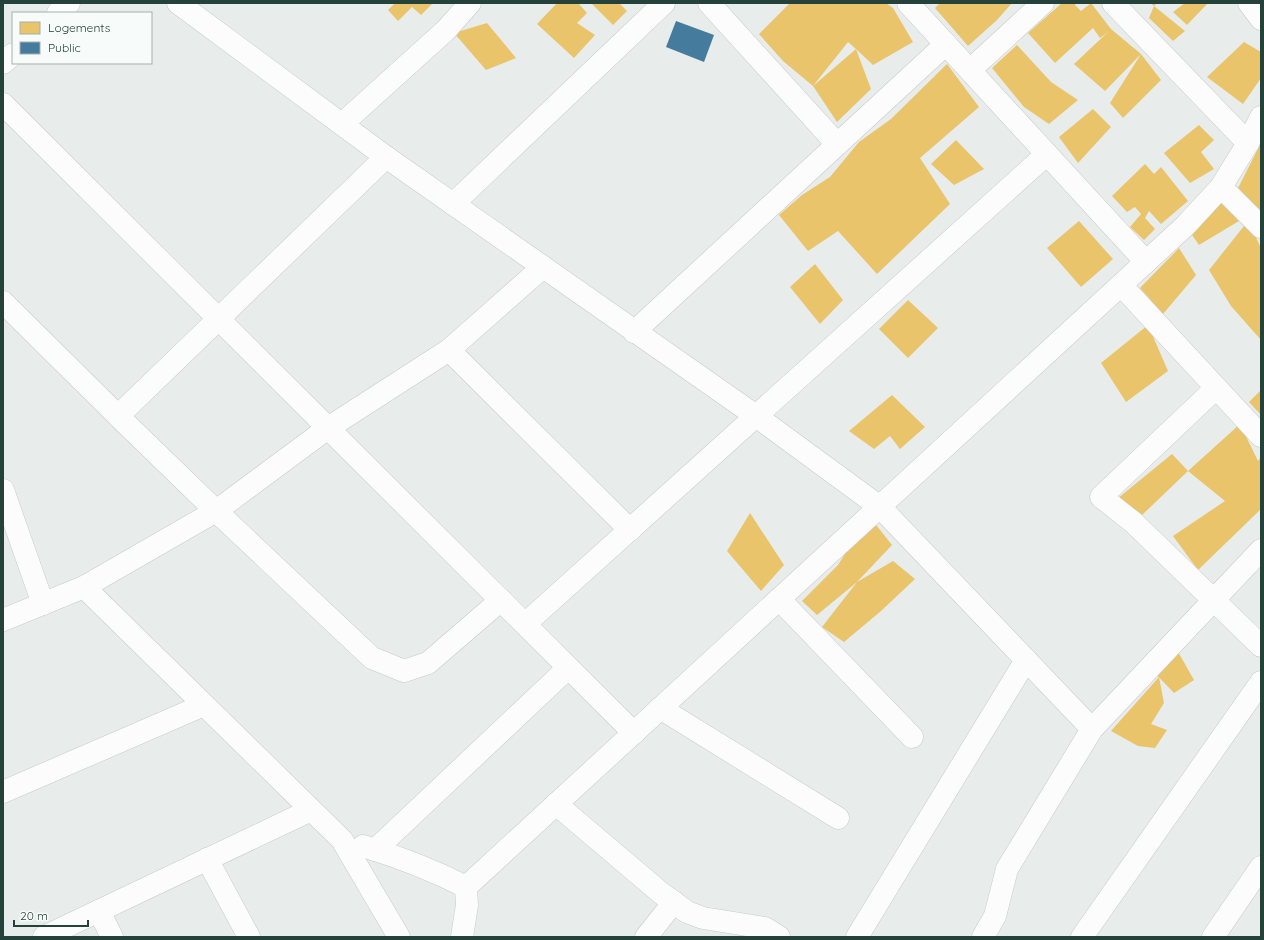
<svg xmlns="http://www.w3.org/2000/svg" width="1264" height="940" font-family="Quicksand,sans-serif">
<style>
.homes{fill:#e9c46a;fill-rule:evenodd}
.public{fill:#457b9d}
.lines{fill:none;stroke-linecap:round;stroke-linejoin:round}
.minor-casing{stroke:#c5cac8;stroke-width:23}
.minor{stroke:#fcfcfc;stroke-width:22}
</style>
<rect width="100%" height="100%" fill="#e8edeb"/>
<g class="homes">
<path d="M393 3H433L421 15 412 7 398 21 388 10 394 4Z"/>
<path d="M557 3H580L579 4 587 13 577 23 595 35 574 58 537 24Z"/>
<path d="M591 3H619L627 11 613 25Z"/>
<path d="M790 3H886L893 8 913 42 873 65 856 49 871 89 837 122 813 86 783 61 759 34ZM848 42 856 49 813 86Z"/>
<path d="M940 3H1012L997 20 968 46 935 8Z"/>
<path d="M1062 3H1076L1075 5 1081 11 1091 3 1111 29 1141 54 1161 80 1123 118 1110 103 1141 54 1105 91 1074 64 1108 32 1100 38 1093 28 1055 63 1028 33Z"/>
<path d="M1151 3H1157L1154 6 1185 31 1173 41 1149 18 1154 6Z"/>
<path d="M1185 3H1208L1187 25 1173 12Z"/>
<path d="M487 23 516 58 486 70 454 33Z"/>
<path d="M1244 42 1261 52V78L1243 104 1207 77Z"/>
<path d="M1017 45 1051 82 1078 100 1049 124 1024 107 992 68Z"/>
<path d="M947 64 979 107 920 158 950 204 877 274 838 231 808 251 779 215 802 195 830 177 859 142 891 119Z"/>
<path d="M1093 109 1111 127 1078 163 1059 137Z"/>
<path d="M1199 125 1214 140 1201 152 1214 169 1190 183 1164 153Z"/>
<path d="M956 140 984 169 954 185 931 164Z"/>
<path d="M1261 143V211L1238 188Z"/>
<path d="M1145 164 1154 174 1161 167 1188 201 1161 224 1149 211 1145 218 1155 229 1144 240 1130 227 1141 214 1135 207 1127 212 1112 196Z"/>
<path d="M1225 194 1244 218 1199 245 1188 229Z"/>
<path d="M1079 221 1113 259 1081 287 1047 248Z"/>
<path d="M1248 221 1261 248V340L1231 306 1209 270Z"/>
<path d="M1179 248 1196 275 1163 314 1140 288Z"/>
<path d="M815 264 843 300 820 324 790 287Z"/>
<path d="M908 300 938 328 908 358 879 329Z"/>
<path d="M1148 325 1168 371 1126 402 1101 363Z"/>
<path d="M1261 390V415L1249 402Z"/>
<path d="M892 395 925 427 900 449 890 436 874 449 849 431Z"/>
<path d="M1240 424 1258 461 1261 457V509L1198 570 1173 536 1225 501 1188 471Z"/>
<path d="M1172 454 1188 471 1141 516 1117 499Z"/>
<path d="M750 513 784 565 761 591 727 551Z"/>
<path d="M869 516 892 545 857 582 893 561 915 579 881 611 844 642 822 627 857 582 817 615 802 601 838 565Z"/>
<path d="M1173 643 1194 680 1174 693 1150 668Z"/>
<path d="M1159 677 1164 703 1151 724 1167 730 1155 748 1138 746 1111 731Z"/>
</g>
<path class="public" d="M676 21 714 35 704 62 666 47Z"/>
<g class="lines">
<defs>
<g id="minor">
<path d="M178 3 386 157 756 416 880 507 1092 729"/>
<path d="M709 3 837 144"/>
<path d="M908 3 1146 262"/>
<path d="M1113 3 1248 143"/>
<path d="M1249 3 1261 19"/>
<path d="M58 13 69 3"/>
<path d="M3 63 13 54"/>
<path d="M970 70 1043 3"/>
<path d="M3 104 634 733"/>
<path d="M342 124 446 30 470 3"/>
<path d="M1221 187 1261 227"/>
<path d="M453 204 664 3"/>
<path d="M1121 285 1261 436"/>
<path d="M3 302 118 416 216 511 372 658 404 671 428 663 501 600"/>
<path d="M634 332 946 44"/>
<path d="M449 350 630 530"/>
<path d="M1216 388 1101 497 1133 522 1261 646"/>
<path d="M118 416 386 157"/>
<path d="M3 490 43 604"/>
<path d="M84 587 342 840 399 937"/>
<path d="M779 599 912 737"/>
<path d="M3 620 84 587 216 511 328 428 449 350 543 267"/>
<path d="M525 624 1047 154"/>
<path d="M660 708 838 818"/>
<path d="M3 792 204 705"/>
<path d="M556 804 661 893 687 912 703 918 765 928 779 937"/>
<path d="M363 846C399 857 433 870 466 887"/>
<path d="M375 850 568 668"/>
<path d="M207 859 249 937"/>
<path d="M466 887 1185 226 1221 187 1248 143 1261 117"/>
<path d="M99 911 112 937"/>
<path d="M44 937 311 810"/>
<path d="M462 937 467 905 466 887"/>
<path d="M646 937 674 902"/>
<path d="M857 937 1026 660"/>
<path d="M983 937 995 916 1007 869 1092 729 1261 550"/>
<path d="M1082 937 1261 682"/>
<path d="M1213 937 1261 867"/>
</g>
</defs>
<use href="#minor" class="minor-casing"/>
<use href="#minor" class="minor"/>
</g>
<rect width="1264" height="940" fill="none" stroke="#24423a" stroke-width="8"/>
<rect x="12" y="12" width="140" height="52" fill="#f7fbf9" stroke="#a3b1ad"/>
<rect x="20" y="22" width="20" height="12" fill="#e9c46a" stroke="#a3b1ad"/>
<text x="48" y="32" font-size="12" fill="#24423a">Logements</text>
<rect x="20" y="42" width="20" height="12" fill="#457b9d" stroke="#a3b1ad"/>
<text x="48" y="52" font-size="12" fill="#24423a">Public</text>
<path d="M14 920v6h74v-6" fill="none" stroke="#24423a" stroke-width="2"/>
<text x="20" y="920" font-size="12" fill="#24423a" stroke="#f7fbf9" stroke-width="3" paint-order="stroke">20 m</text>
</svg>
